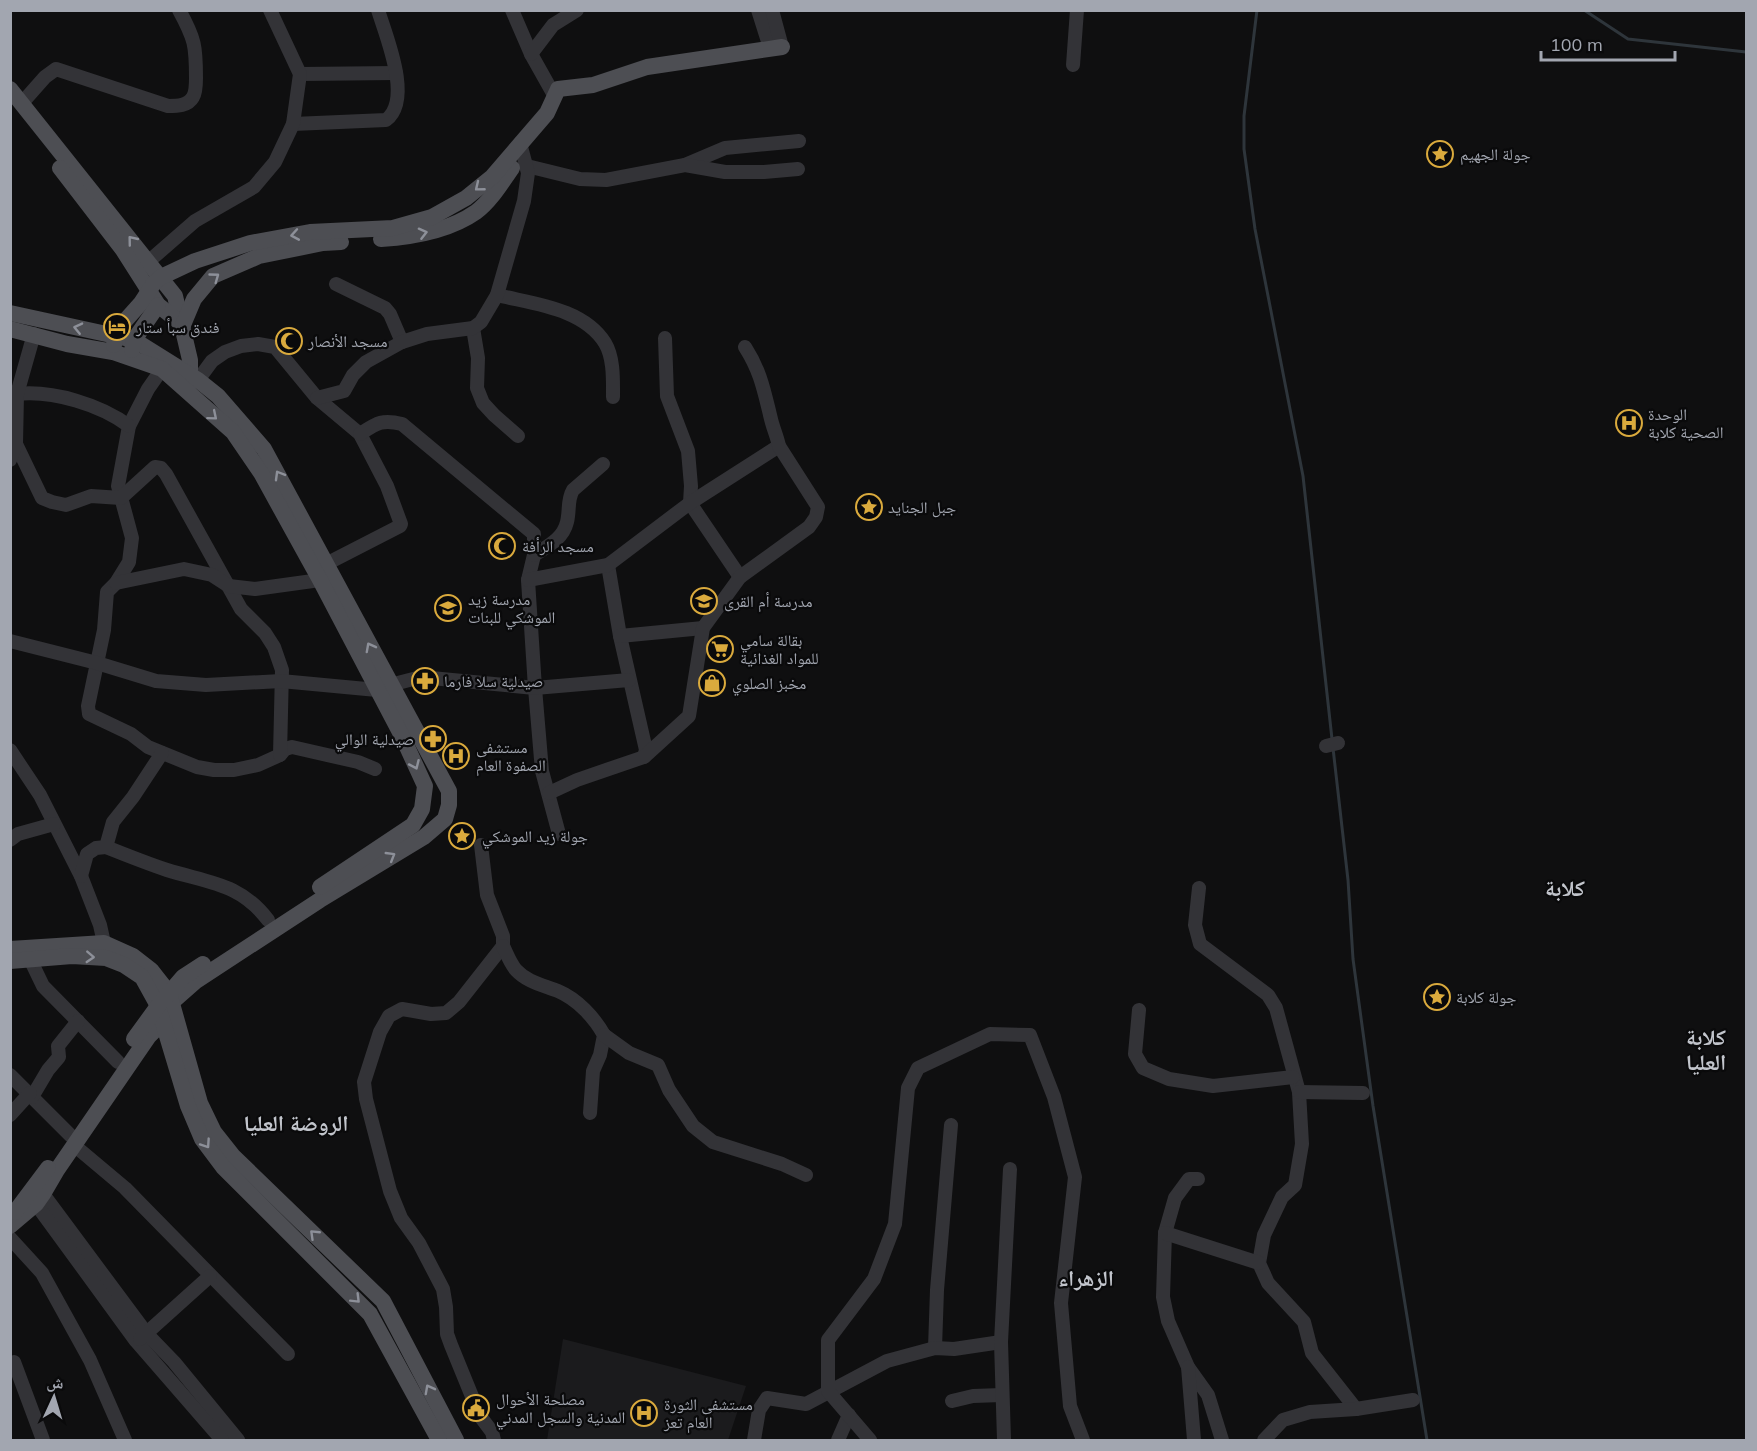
<svg xmlns="http://www.w3.org/2000/svg" width="1757" height="1451" font-family="Mulish,'Noto Naskh Arabic',sans-serif">
<style>
.built{fill:#1b1b1d}
.lines{fill:none;stroke-linecap:round;stroke-linejoin:round}
.stream{stroke:#2e353b;stroke-width:3}
.minor{stroke:#333337;stroke-width:14}
.major{stroke:#4d4e53;stroke-width:16}
.oneway{stroke:#8d9099}
.labels{text-anchor:middle;dominant-baseline:central;stroke-width:4.5;stroke-linejoin:round;paint-order:stroke}
.poi-label{font-size:16px;fill:#a2a6b0;stroke:#0a0a0b;text-anchor:start}
.district-label{font-size:22px;font-weight:bold;fill:#c2c5cc;stroke:#0a0a0b}
</style>
<rect width="100%" height="100%" fill="#0f0f10"/>
<path class="built" d="M563 1339 746 1386 728 1440H547Z"/>
<g class="lines">
<g class="stream">
<path d="M1257 10 1244 116V149L1255 229 1303 476 1332 739"/>
<path d="M1584 10 1628 39 1746 52"/>
<path d="M1333 748 1348 880 1353 959 1373 1106 1427 1440"/>
</g>
<g class="minor">
<path d="M512 10 531 54 554 95"/>
<path d="M758 10 770 48"/>
<path d="M772 10 782 47"/>
<path d="M531 54 553 25 577 10"/>
<path d="M1073 65 1077 10"/>
<path d="M300 74 396 73"/>
<path d="M22 103 45 77 56 69 168 106C177 106 188 106 193 97 196 92 196 84 196 78 196 46 195 39 179 10"/>
<path d="M293 124 386 120C413 100 386 36 378 10"/>
<path d="M685 165 725 148 799 141"/>
<path d="M527 166 580 179 606 180 685 165 725 172H764L798 169"/>
<path d="M148 262 195 221 254 187 275 162 293 124 300 74 270 10"/>
<path d="M336 284 385 308 390 314 402 342"/>
<path d="M497 295C533 304 583 308 605 343 614 358 613 380 613 397"/>
<path d="M473 328 478 358 477 388 483 403 494 415 518 436"/>
<path d="M665 338 667 396 688 451 691 486 690 503 740 577"/>
<path d="M162 369 148 389 129 426 118 486 132 538 129 562 116 583 107 592 104 630 88 706 89 714 131 734 148 747 197 767 214 770H234L258 765 280 755 285 749 292 747 358 762 375 769"/>
<path d="M198 380 212 361 225 352 241 346 258 344 275 347 317 398 360 434 387 486 401 524 400 526 326 564"/>
<path d="M17 394C53 390 101 405 129 426"/>
<path d="M317 398 344 391 353 375 366 362 402 342 427 334 473 328 481 322 497 295 524 201 528 173 520 143"/>
<path d="M360 434C377 423 382 419 402 424L534 534V555L528 580 535 688 542 771 559 834"/>
<path d="M16 444 42 498 52 502 66 505 91 496 121 498 155 467 161 468 166 474 241 609 265 633 274 647 282 670 280 755"/>
<path d="M10 460 16 444 17 394 34 334"/>
<path d="M534 555C548 546 563 539 567 522 570 510 567 500 573 490L603 464"/>
<path d="M608 565 620 636 646 750 644 757"/>
<path d="M528 580 608 565 690 503 779 446"/>
<path d="M116 583 184 569 212 575 229 586 255 589 320 580"/>
<path d="M620 636 703 628"/>
<path d="M10 641 97 663 156 681 206 685 281 681 377 690"/>
<path d="M390 685 421 677 535 688 629 680"/>
<path d="M1326 746 1338 743"/>
<path d="M10 750 40 795 81 876 100 925 104 943"/>
<path d="M549 793 577 780 644 757 689 716 703 628 740 577 809 527 816 517 818 507 779 446C777 436 773 428 771 419 764 391 761 372 745 347"/>
<path d="M10 840 18 834 54 824"/>
<path d="M481 845 487 895 503 936V946L459 1002 446 1013 431 1014 402 1009 389 1016 380 1032 364 1082 366 1099 390 1191 401 1218 419 1243 443 1289 446 1307 447 1334 451 1345 480 1416 492 1432 494 1440"/>
<path d="M106 847C126 855 146 863 167 870 209 883 240 883 268 920"/>
<path d="M81 876 87 854 96 848 106 847 113 822 133 797 162 753"/>
<path d="M1199 888 1195 925 1200 944 1268 995 1276 1008 1299 1092 1302 1144 1295 1185 1282 1197 1264 1235 1259 1263 1268 1283 1304 1322 1312 1353 1356 1409"/>
<path d="M503 946C507 954 510 963 516 970 527 982 543 985 558 991 577 999 594 1017 604 1035L600 1055 593 1071 590 1113"/>
<path d="M30 959 43 986 118 1062"/>
<path d="M1139 1010 1135 1054 1143 1068 1169 1079 1213 1086 1293 1077"/>
<path d="M604 1035 629 1053 658 1065 669 1090 693 1126 713 1142 782 1164 806 1175"/>
<path d="M10 1075 71 1136"/>
<path d="M1299 1092 1363 1093"/>
<path d="M32 1097 48 1070 59 1057 58 1046 78 1021"/>
<path d="M10 1115 30 1093"/>
<path d="M75 1146 125 1188 288 1354"/>
<path d="M1198 1179H1189L1175 1198 1165 1233 1163 1297 1168 1321 1188 1367 1208 1395 1222 1440"/>
<path d="M43 1194 147 1334 174 1362 238 1440"/>
<path d="M36 1204 136 1341 222 1440"/>
<path d="M1165 1233 1259 1263"/>
<path d="M10 1238 42 1273 90 1360 125 1440"/>
<path d="M140 1339 210 1276"/>
<path d="M935 1348 937 1290 951 1125"/>
<path d="M14 1362 43 1440"/>
<path d="M1188 1367 1194 1440"/>
<path d="M952 1401 973 1396 1002 1395"/>
<path d="M754 1440 759 1410 767 1398 806 1404 887 1361 935 1348 954 1349 1001 1342"/>
<path d="M838 1440 849 1415"/>
<path d="M870 1440 828 1391V1340L874 1279 895 1224 908 1088 918 1068 990 1034 1030 1035 1054 1097 1075 1177 1061 1303 1070 1406 1083 1440"/>
<path d="M1004 1440 1001 1342 1010 1169"/>
<path d="M1264 1440 1283 1420 1310 1412 1356 1409 1413 1400"/>
</g>
<g class="major">
<path d="M10 89 175 296 190 360V383"/>
<path d="M60 168 123 250 158 305 183 325"/>
<path d="M381 239C414 237 449 231 476 212 491 201 502 182 512 168"/>
<path d="M10 313 134 340 198 380 218 396 264 449 449 791V805L445 819 424 837 320 900 196 981 171 1003 163 1022 149 1036 57 1170 43 1194 36 1204 10 1226"/>
<path d="M183 325 194 299 213 276 259 256 323 243 341 242"/>
<path d="M10 329 67 344 113 352 162 369 233 432 261 473 320 580 403 738 425 786 422 809 413 825 320 887"/>
<path d="M114 345 115 337 124 322 141 303 154 283 161 277 195 261 250 243 310 232 393 228 432 217 466 198 492 177 547 113 558 89 593 85 647 67 782 47"/>
<path d="M132 350 134 340 158 305"/>
<path d="M10 949 104 943 133 956 151 970 169 993 200 1103 214 1132 233 1156 383 1301 456 1440"/>
<path d="M10 961 72 956 106 958 124 965 142 977 158 1006 188 1106 202 1139 223 1167 370 1314 439 1440"/>
<path d="M134 1039 158 1006 183 977 203 964"/>
<path d="M15 1212 48 1168"/>
</g>
</g>
<defs><path id="oneway-chevron" d="M-2-3.5L2.5 0L-2 3.5" fill="none" stroke-width="1.6" stroke-linecap="round" stroke-linejoin="round" transform="scale(1.5)"/></defs>
<g class="oneway">
<use href="#oneway-chevron" transform="translate(479 187) rotate(141)"/>
<use href="#oneway-chevron" transform="translate(423 233) rotate(-14)"/>
<use href="#oneway-chevron" transform="translate(295 235) rotate(170)"/>
<use href="#oneway-chevron" transform="translate(132 240) rotate(-129)"/>
<use href="#oneway-chevron" transform="translate(215 277) rotate(-36)"/>
<use href="#oneway-chevron" transform="translate(78 328) rotate(-167)"/>
<use href="#oneway-chevron" transform="translate(213 416) rotate(40)"/>
<use href="#oneway-chevron" transform="translate(279 475) rotate(-120)"/>
<use href="#oneway-chevron" transform="translate(370 647) rotate(-118)"/>
<use href="#oneway-chevron" transform="translate(415 765) rotate(66)"/>
<use href="#oneway-chevron" transform="translate(391 856) rotate(-31)"/>
<use href="#oneway-chevron" transform="translate(90 957) rotate(3)"/>
<use href="#oneway-chevron" transform="translate(206 1144) rotate(56)"/>
<use href="#oneway-chevron" transform="translate(314 1234) rotate(-136)"/>
<use href="#oneway-chevron" transform="translate(356 1299) rotate(45)"/>
<use href="#oneway-chevron" transform="translate(429 1389) rotate(-118)"/>
</g>
<defs>
<symbol id="sight-ring" viewBox="-11 -11 22 22"><circle r="9.5" fill="#0a0a0b" stroke="#daaa3d" stroke-width="1.5"/><path d="M0-6L1.8-2.2L6-1.7L2.9 1.2L3.7 5.4L0 3.3L-3.7 5.4L-2.9 1.2L-6-1.7L-1.8-2.2Z" fill="#daaa3d"/></symbol>
<symbol id="hotel-ring" viewBox="-11 -11 22 22"><circle r="9.5" fill="#0a0a0b" stroke="#daaa3d" stroke-width="1.5"/><path d="M-6-4.5h1.5V1H6V5H4.5V3h-9V5H-6ZM-4 0a1.8 1.8 0 1 1 3.6 0ZM.5 0V-2.5h3Q6-2.5 6 0Z" fill="#daaa3d"/></symbol>
<symbol id="mosque-ring" viewBox="-11 -11 22 22"><circle r="9.5" fill="#0a0a0b" stroke="#daaa3d" stroke-width="1.5"/><path d="M3.5-4.9A6 6 0 1 0 3.5 4.9A5 5 0 1 1 3.5-4.9Z" fill="#daaa3d"/></symbol>
<symbol id="hospital-ring" viewBox="-11 -11 22 22"><circle r="9.5" fill="#0a0a0b" stroke="#daaa3d" stroke-width="1.5"/><path d="M-5-5h3v3.5h4V-5h3V5h-3V1.5h-4V5h-3Z" fill="#daaa3d"/></symbol>
<symbol id="school-ring" viewBox="-11 -11 22 22"><circle r="9.5" fill="#0a0a0b" stroke="#daaa3d" stroke-width="1.5"/><path d="M0-5L7-2L0 1L-7-2ZM-4 1L0 2.5L4 1V4Q0 6-4 4Z" fill="#daaa3d"/></symbol>
<symbol id="supermarket-ring" viewBox="-11 -11 22 22"><circle r="9.5" fill="#0a0a0b" stroke="#daaa3d" stroke-width="1.5"/><path d="M-6-5.5h2.5l.6 2H6L4.5 2H-2.5L-4.4-4H-6ZM-1.5 3.2a1.3 1.3 0 1 0 .1 0ZM3 3.2a1.3 1.3 0 1 0 .1 0Z" fill="#daaa3d"/></symbol>
<symbol id="pharmacy-ring" viewBox="-11 -11 22 22"><circle r="9.5" fill="#0a0a0b" stroke="#daaa3d" stroke-width="1.5"/><path d="M-2-6h4v4h4v4h-4v4h-4v-4h-4v-4h4Z" fill="#daaa3d"/></symbol>
<symbol id="shop-ring" viewBox="-11 -11 22 22"><circle r="9.5" fill="#0a0a0b" stroke="#daaa3d" stroke-width="1.5"/><path d="M-5-2.5h2.3a2.7 3.5 0 0 1 5.4 0H5L5.5 6h-11ZM-1.5-2.5h3a1.5 2.3 0 0 0-3 0Z" fill="#daaa3d"/></symbol>
<symbol id="civic-ring" viewBox="-11 -11 22 22"><circle r="9.5" fill="#0a0a0b" stroke="#daaa3d" stroke-width="1.5"/><path d="M-.6-6.5H3V-4.5H.6V-3L4-1V1h2V6H-6V1h2V-1L-.6-3ZM-1.2 2.5V6h2.4V2.5Z" fill="#daaa3d"/></symbol>
</defs>
<g fill-rule="evenodd">
<use href="#sight-ring" x="1425" y="139" width="30" height="30"/>
<use href="#hotel-ring" x="102" y="312" width="30" height="30"/>
<use href="#mosque-ring" x="274" y="326" width="30" height="30"/>
<use href="#hospital-ring" x="1614" y="408" width="30" height="30"/>
<use href="#sight-ring" x="854" y="492" width="30" height="30"/>
<use href="#mosque-ring" x="487" y="531" width="30" height="30"/>
<use href="#school-ring" x="689" y="586" width="30" height="30"/>
<use href="#school-ring" x="433" y="593" width="30" height="30"/>
<use href="#supermarket-ring" x="705" y="634" width="30" height="30"/>
<use href="#pharmacy-ring" x="410" y="666" width="30" height="30"/>
<use href="#shop-ring" x="697" y="668" width="30" height="30"/>
<use href="#pharmacy-ring" x="418" y="724" width="30" height="30"/>
<use href="#hospital-ring" x="441" y="741" width="30" height="30"/>
<use href="#sight-ring" x="447" y="821" width="30" height="30"/>
<use href="#sight-ring" x="1422" y="982" width="30" height="30"/>
<use href="#civic-ring" x="461" y="1393" width="30" height="30"/>
<use href="#hospital-ring" x="629" y="1398" width="30" height="30"/>
</g>
<g class="labels">
<g class="poi-label">
<text x="1460" y="154">جولة الجهيم</text>
<text x="136" y="327">فندق سبأ ستار</text>
<text x="308" y="341">مسجد الأنصار</text>
<text x="1648" y="414">الوحدة<tspan x="1648" dy="18">الصحية كلابة</tspan></text>
<text x="888" y="507">جبل الجنايد</text>
<text x="522" y="546">مسجد الرأفة</text>
<text x="468" y="599">مدرسة زيد<tspan x="468" dy="18">الموشكي للبنات</tspan></text>
<text x="724" y="601">مدرسة أم القرى</text>
<text x="740" y="640">بقالة سامي<tspan x="740" dy="18">للمواد الغذائية</tspan></text>
<text x="444" y="681">صيدلية سلا فارما</text>
<text x="732" y="683">مخبز الصلوي</text>
<text x="414" y="739" text-anchor="end">صيدلية الوالي</text>
<text x="476" y="747">مستشفى<tspan x="476" dy="18">الصفوة العام</tspan></text>
<text x="482" y="836">جولة زيد الموشكي</text>
<text x="1456" y="997">جولة كلابة</text>
<text x="496" y="1399">مصلحة الأحوال<tspan x="496" dy="18">المدنية والسجل المدني</tspan></text>
<text x="664" y="1404">مستشفى الثورة<tspan x="664" dy="18">العام تعز</tspan></text>
</g>
<g class="district-label">
<text x="1565" y="888">كلابة</text>
<text x="1706" y="1037">كلابة<tspan x="1706" dy="25">العليا</tspan></text>
<text x="296" y="1123">الروضة العليا</text>
<text x="1086" y="1278">الزهراء</text>
</g>
</g>
<rect width="1757" height="1451" fill="none" stroke="#a2a6b0" stroke-width="24"/>
<g transform="translate(54 1397) rotate(4)" stroke="#0a0a0b" stroke-width="4.5" paint-order="stroke">
<path d="M0-4.5L10 22L0 15L-10 22Z" fill="#a2a6b0"/>
<text y="-9" font-size="16" font-weight="bold" text-anchor="middle" fill="#a2a6b0">ش</text>
</g>
<path d="M1541 51v9h134v-9" fill="none" stroke="#a2a6b0" stroke-width="3"/>
<text x="1550" y="51" font-size="18" fill="#a2a6b0" stroke="#0a0a0b" stroke-width="4.5" paint-order="stroke">100 m</text>
</svg>
